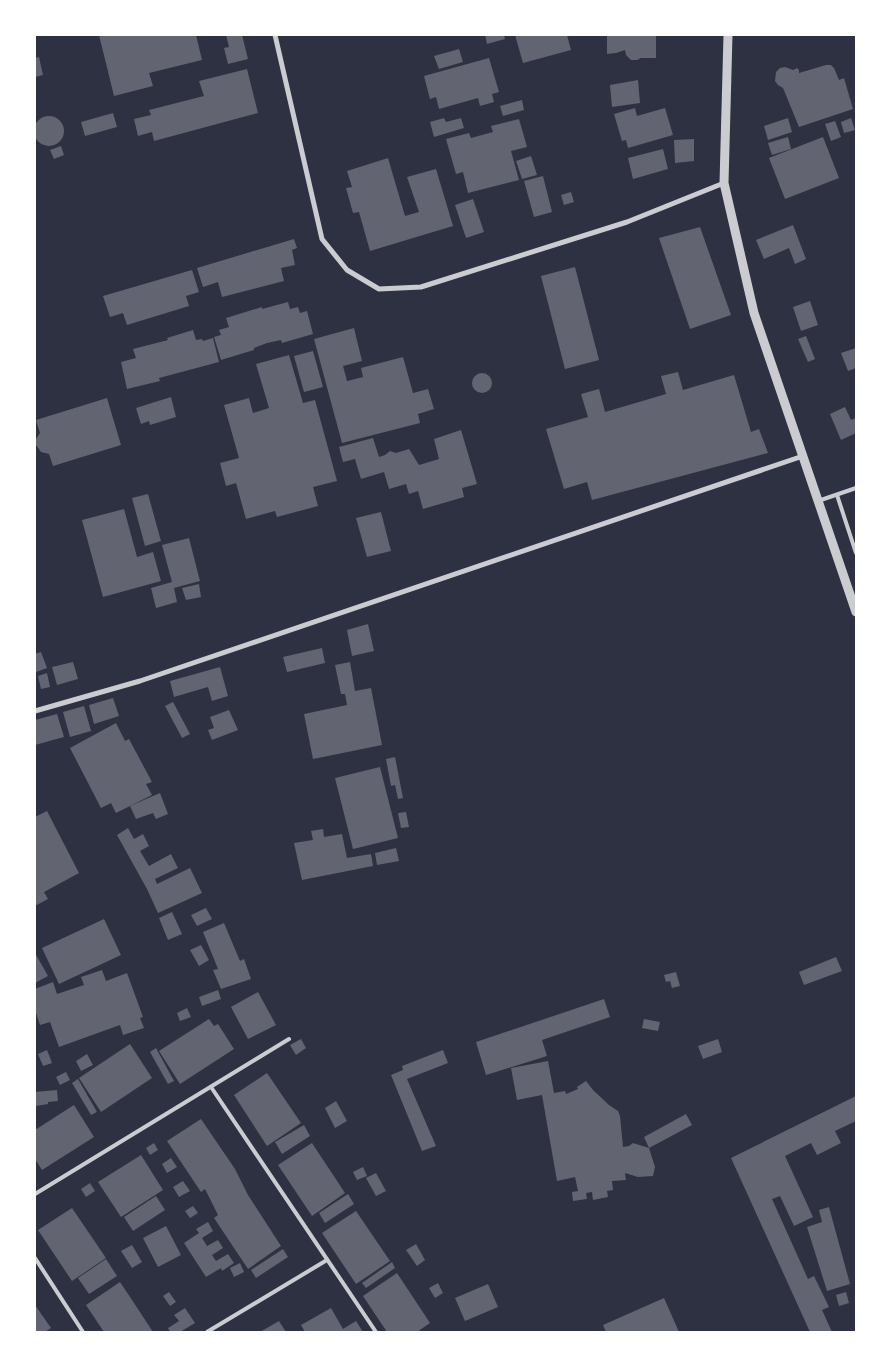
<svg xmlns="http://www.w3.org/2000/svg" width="891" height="1367" font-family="'Source Serif 4',serif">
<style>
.building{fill:#626471}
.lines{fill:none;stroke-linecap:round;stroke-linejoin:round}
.service{stroke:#caccd0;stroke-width:4}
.minor{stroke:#caccd0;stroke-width:5}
.tertiary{stroke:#caccd0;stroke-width:9}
</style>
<rect width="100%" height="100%" fill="#2d3142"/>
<g class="building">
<path d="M99 35H196L202 60 149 73 153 86 114 96Z"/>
<path d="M226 35H242L248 59 228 64 224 48 229 47Z"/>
<path d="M485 35H504L505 39 487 44Z"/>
<path d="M515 35H567L571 50 523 63Z"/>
<path d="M607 35H656V58H641L637 60H631L626 55 625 50 616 53 607 54Z"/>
<path d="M459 49 463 62 439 69 434 56Z"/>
<path d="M39 57 43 75 35 77V58Z"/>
<path d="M489 58 499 92 492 94 494 102 480 106 478 98 439 109 436 97 430 99 424 76Z"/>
<path d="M826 65H831L834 68 839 80 844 78 853 109 799 127 783 88 778 85 775 81 776 72 780 68 785 67 793 70 797 68 799 70V73Z"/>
<path d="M247 69 258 113 154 141 152 132 138 136 134 119 151 115 149 110 204 96 199 81Z"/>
<path d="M638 80 640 103 612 107 610 85Z"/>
<path d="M522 100 524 110 503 116 500 106Z"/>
<path d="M635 108 637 116 665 108 673 135 628 148 626 140 622 141 614 114Z"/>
<path d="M113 113 117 127 85 136 81 122Z"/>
<circle cx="49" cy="131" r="15"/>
<path d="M444 118 446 122 461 118 464 128 434 137 430 122Z"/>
<path d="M788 118 792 132 768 140 764 126Z"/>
<path d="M851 118 855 130 844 133 841 122Z"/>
<path d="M519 119 527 147 511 151 519 180 468 193 463 172 456 174 446 139 469 133 471 138 493 132 491 126Z"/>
<path d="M835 121 841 137 831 141 825 124Z"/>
<path d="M788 137 791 149 772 155 768 143Z"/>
<path d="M823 137 839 178 785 199 769 158Z"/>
<path d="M694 139V161L675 163 674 140Z"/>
<path d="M61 146 64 155 54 159 50 150Z"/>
<path d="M663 149 668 169 633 179 628 158Z"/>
<path d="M531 156 537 175 522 179 516 161Z"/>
<path d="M388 158 405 216 419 212 407 177 436 169 453 226 370 251 359 212 353 213 346 188 352 187 347 171Z"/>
<path d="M543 176 552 212 534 217 524 181Z"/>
<path d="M571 192 574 202 564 205 561 195Z"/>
<path d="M473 199 484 232 466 238 455 205Z"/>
<path d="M793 225 806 259 795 264 789 248 764 259 756 240Z"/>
<path d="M700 227 731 315 690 329 659 238Z"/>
<path d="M294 239 297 248 292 250 295 265 281 268 284 281 222 297 218 282 203 287 197 268Z"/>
<path d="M575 267 599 360 565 369 541 276Z"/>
<path d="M192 270 199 292 186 296 189 306 127 325 123 313 110 317 103 296Z"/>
<path d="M810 301 818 325 801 331 793 307Z"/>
<path d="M288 302 290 309 298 307 300 313 307 311 313 334 282 343 281 340 267 343 254 348V350L221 360 214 337 221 335 219 330 229 327 226 318 262 307V309Z"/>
<path d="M354 328 362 361 343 366 347 381 363 377 361 368 403 357 413 393 428 389 434 409 418 414 420 423 342 443 314 339Z"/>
<path d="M193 330 196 340 202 339 203 341 213 338 219 362 159 378 160 381 127 389 121 362 136 358 133 349 168 340 167 338Z"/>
<path d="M806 336 815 359 808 362 798 339Z"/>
<path d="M856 348V368L848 371 841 353Z"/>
<path d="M313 351 323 387 304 392 294 356Z"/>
<path d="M289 355 303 403 315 400 337 481 313 487 318 506 277 517 275 511 246 519 236 483 226 486 220 463 239 458 224 405 249 398 253 413 269 408 256 364Z"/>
<path d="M678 372 683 390 734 375 751 432 759 429 768 453 592 500 587 482 564 489 546 429 588 417 581 394 599 389 605 412 666 394 661 376Z"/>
<circle cx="482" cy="383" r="10"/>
<path d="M171 397 176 417 150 425 149 421 141 424 136 408Z"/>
<path d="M107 398 121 445 53 466 49 454 41 452 36 445V439L40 433 36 420Z"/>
<path d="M845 407 851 420 856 418V433L841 440 830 414Z"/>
<path d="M461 430 477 484 462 488 464 497 423 509 418 491 409 494 406 484 389 489 384 472 361 479 355 459 343 462 339 447 373 438 379 457 385 455 390 451 396 453 409 449 419 465 439 459 434 439Z"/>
<path d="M148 494 161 541 145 546 132 498Z"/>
<path d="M124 509 137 557 153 552 161 581 103 597 82 520Z"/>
<path d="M381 512 391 551 367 557 356 518Z"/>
<path d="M189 538 200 581 174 588 177 602 156 608 151 588 172 582 162 545Z"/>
<path d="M199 584 201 597 186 600 182 588Z"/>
<path d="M368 624 374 651 352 656 347 630Z"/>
<path d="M322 648 325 663 287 672 283 657Z"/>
<path d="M41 652 47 668 36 672 35 654Z"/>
<path d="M73 662 78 679 57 685 52 667Z"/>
<path d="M350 662 355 691 371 688 382 745 313 759 304 714 347 705 345 694H341L335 665Z"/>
<path d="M220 667 228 696 212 701 208 687 174 697 170 681Z"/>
<path d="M47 673 50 687 41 689 38 676Z"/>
<path d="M113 698 119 716 94 724 89 705Z"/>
<path d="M173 702 190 734 182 738 165 706Z"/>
<path d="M84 706 91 731 70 737 63 712Z"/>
<path d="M229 710 238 730 212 740 208 730 214 728 210 717Z"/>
<path d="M57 714 64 737 35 745V720Z"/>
<path d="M116 723 125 741 129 739 152 782 146 784 152 795 116 813 111 803 101 808 70 748Z"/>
<path d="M395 757 403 798 398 799 395 785 391 786 386 759Z"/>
<path d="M380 767 398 838 353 849 335 778Z"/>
<path d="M160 793 168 814 156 819 153 813 136 819 130 806Z"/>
<path d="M47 811 79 873 44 892 48 899 35 906V817Z"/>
<path d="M406 812 409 827 401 828 398 813Z"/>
<path d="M128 828 134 839 143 834 149 846 140 851 149 866 171 854 178 868 155 879 157 884 190 868 202 893 158 913 147 889 117 835Z"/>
<path d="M323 829 324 837 342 834 347 858 371 854 373 866 302 880 294 843 313 840 311 831Z"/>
<path d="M396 848 399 861 377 865 375 853Z"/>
<path d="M206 908 212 919 197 926 191 915Z"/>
<path d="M172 912 182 934 168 940 159 918Z"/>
<path d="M104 919 121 955 59 984 42 948Z"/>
<path d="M224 923 240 961 244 959 251 979 221 989 213 970 218 969 203 932Z"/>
<path d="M201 945 209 960 199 966 190 950Z"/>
<path d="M35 953 48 976 35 983Z"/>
<path d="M836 957 842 971 804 985 799 972Z"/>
<path d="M102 970 106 981 127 973 143 1017 140 1018 144 1028 123 1035 120 1025 59 1047 50 1022 40 1025 35 1010V989L53 982 57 994 84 985 81 977Z"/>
<path d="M676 972 680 986 672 988 670 981 666 982 664 975Z"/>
<path d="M218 990 221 999 202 1006 199 997Z"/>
<path d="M258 992 276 1025 248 1039 231 1007Z"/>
<path d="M604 999 610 1017 542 1040 547 1056 486 1075 476 1042Z"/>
<path d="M187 1008 191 1017 180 1021 177 1013Z"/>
<path d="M209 1019 214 1026 218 1024 234 1049 180 1084 159 1051Z"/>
<path d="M644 1019 660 1022 658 1031 642 1028Z"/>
<path d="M301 1039 306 1048 296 1055 290 1045Z"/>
<path d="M718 1039 722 1052 703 1059 698 1046Z"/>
<path d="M130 1044 152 1078 101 1112 79 1078Z"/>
<path d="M156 1048 174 1081 168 1084 150 1052Z"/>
<path d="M47 1050 52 1063 43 1066 38 1054Z"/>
<path d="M443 1050 448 1063 407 1079 436 1146 422 1151 391 1075 403 1070 402 1066Z"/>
<path d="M87 1054 93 1065 81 1071 76 1061Z"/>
<path d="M548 1061 554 1093 565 1091 566 1094 578 1089 577 1087 586 1081 593 1090 609 1105 618 1111 620 1116 623 1147 629 1146 633 1143 649 1148 644 1137 686 1114 692 1125 649 1148 655 1167 653 1176 638 1177 625 1173 626 1180 612 1181 613 1190 607 1191 608 1197 593 1200 592 1192 586 1193 587 1199 573 1201 572 1192 578 1191 575 1177 557 1181 542 1095 517 1100 511 1068Z"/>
<path d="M66 1072 70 1080 60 1085 56 1077Z"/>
<path d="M267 1073 301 1123 267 1146 234 1095Z"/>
<path d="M78 1079 97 1112 91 1115 72 1083Z"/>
<path d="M57 1090 58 1101 48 1102V1104L36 1106 35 1092Z"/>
<path d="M856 1096V1121L835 1131 841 1143 817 1155 811 1143 785 1156 813 1217 794 1226 780 1196 772 1199 808 1279 814 1276 829 1307 822 1310 832 1332H810L731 1158Z"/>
<path d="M336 1101 347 1121 335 1128 325 1108Z"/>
<path d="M74 1105 94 1137 42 1170 35 1159V1130Z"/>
<path d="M201 1119 235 1169 248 1195 281 1246 248 1269 214 1218 218 1215 205 1189 201 1192 167 1141Z"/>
<path d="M304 1125 310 1136 282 1154 275 1142Z"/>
<path d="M154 1143 158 1150 150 1155 146 1148Z"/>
<path d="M312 1143 345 1193 312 1216 278 1165Z"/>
<path d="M141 1155 163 1190 121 1217 98 1182Z"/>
<path d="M171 1158 177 1167 167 1173 162 1164Z"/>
<path d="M363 1167 367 1176 357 1180 353 1172Z"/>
<path d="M376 1173 386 1191 376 1196 366 1178Z"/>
<path d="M183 1181 190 1191 179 1197 173 1187Z"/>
<path d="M90 1183 95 1191 86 1197 81 1189Z"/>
<path d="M348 1194 354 1204 325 1223 319 1213Z"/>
<path d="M156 1196 165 1210 133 1231 124 1217Z"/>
<path d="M193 1206 198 1213 190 1218 185 1211Z"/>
<path d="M829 1207 850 1284 827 1291 807 1227 822 1222 819 1210Z"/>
<path d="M72 1208 106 1258 72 1281 38 1230Z"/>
<path d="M356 1211 390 1261 356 1284 322 1233Z"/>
<path d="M208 1222 213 1231 202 1238 207 1246 218 1240 223 1248 212 1255 216 1261 228 1254 234 1263 222 1271 221 1268 206 1277 184 1243 199 1233 196 1229Z"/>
<path d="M166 1226 181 1255 158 1267 143 1238Z"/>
<path d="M416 1244 425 1260 417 1266 406 1250Z"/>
<path d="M132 1245 142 1262 132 1268 121 1251Z"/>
<path d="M283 1249 288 1257 256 1278 251 1270Z"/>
<path d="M106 1259 117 1276 89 1294 78 1278Z"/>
<path d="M392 1262 395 1268 366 1288 362 1283Z"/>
<path d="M240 1263 244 1272 234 1277 230 1268Z"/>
<path d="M397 1273 430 1323 417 1332H387L363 1296Z"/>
<path d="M120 1282 136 1306 153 1332H104L86 1305Z"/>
<path d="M438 1283 443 1293 435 1298 429 1288Z"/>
<path d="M488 1284 498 1307 465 1321 455 1298Z"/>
<path d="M169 1292 176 1302 170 1306 163 1296Z"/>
<path d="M846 1292 849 1303 839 1306 836 1295Z"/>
<path d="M664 1298 679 1332H606L603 1325Z"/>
<path d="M35 1305 51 1328 45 1332H35Z"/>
<path d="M185 1308 195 1323 180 1332H170L168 1328 179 1321 174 1315Z"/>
<path d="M331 1308 343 1329 356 1321 363 1332H305L301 1325Z"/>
<path d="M279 1321 286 1332H260Z"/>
</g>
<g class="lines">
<g class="service">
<path d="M837 495 856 553"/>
<path d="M818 501 856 488"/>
<path d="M211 1087 376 1332"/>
<path d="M35 1194 289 1039"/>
<path d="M35 1258 83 1332"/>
<path d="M207 1332 327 1260"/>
</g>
<g class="minor">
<path d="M275 35 322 239 347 270 379 289 421 287 627 222 724 183"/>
<path d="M35 711 140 681 803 456"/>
</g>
<path class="tertiary" d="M728 35 724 183 754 313 856 612"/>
</g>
<rect width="891" height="1367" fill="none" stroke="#ffffff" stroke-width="72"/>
</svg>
